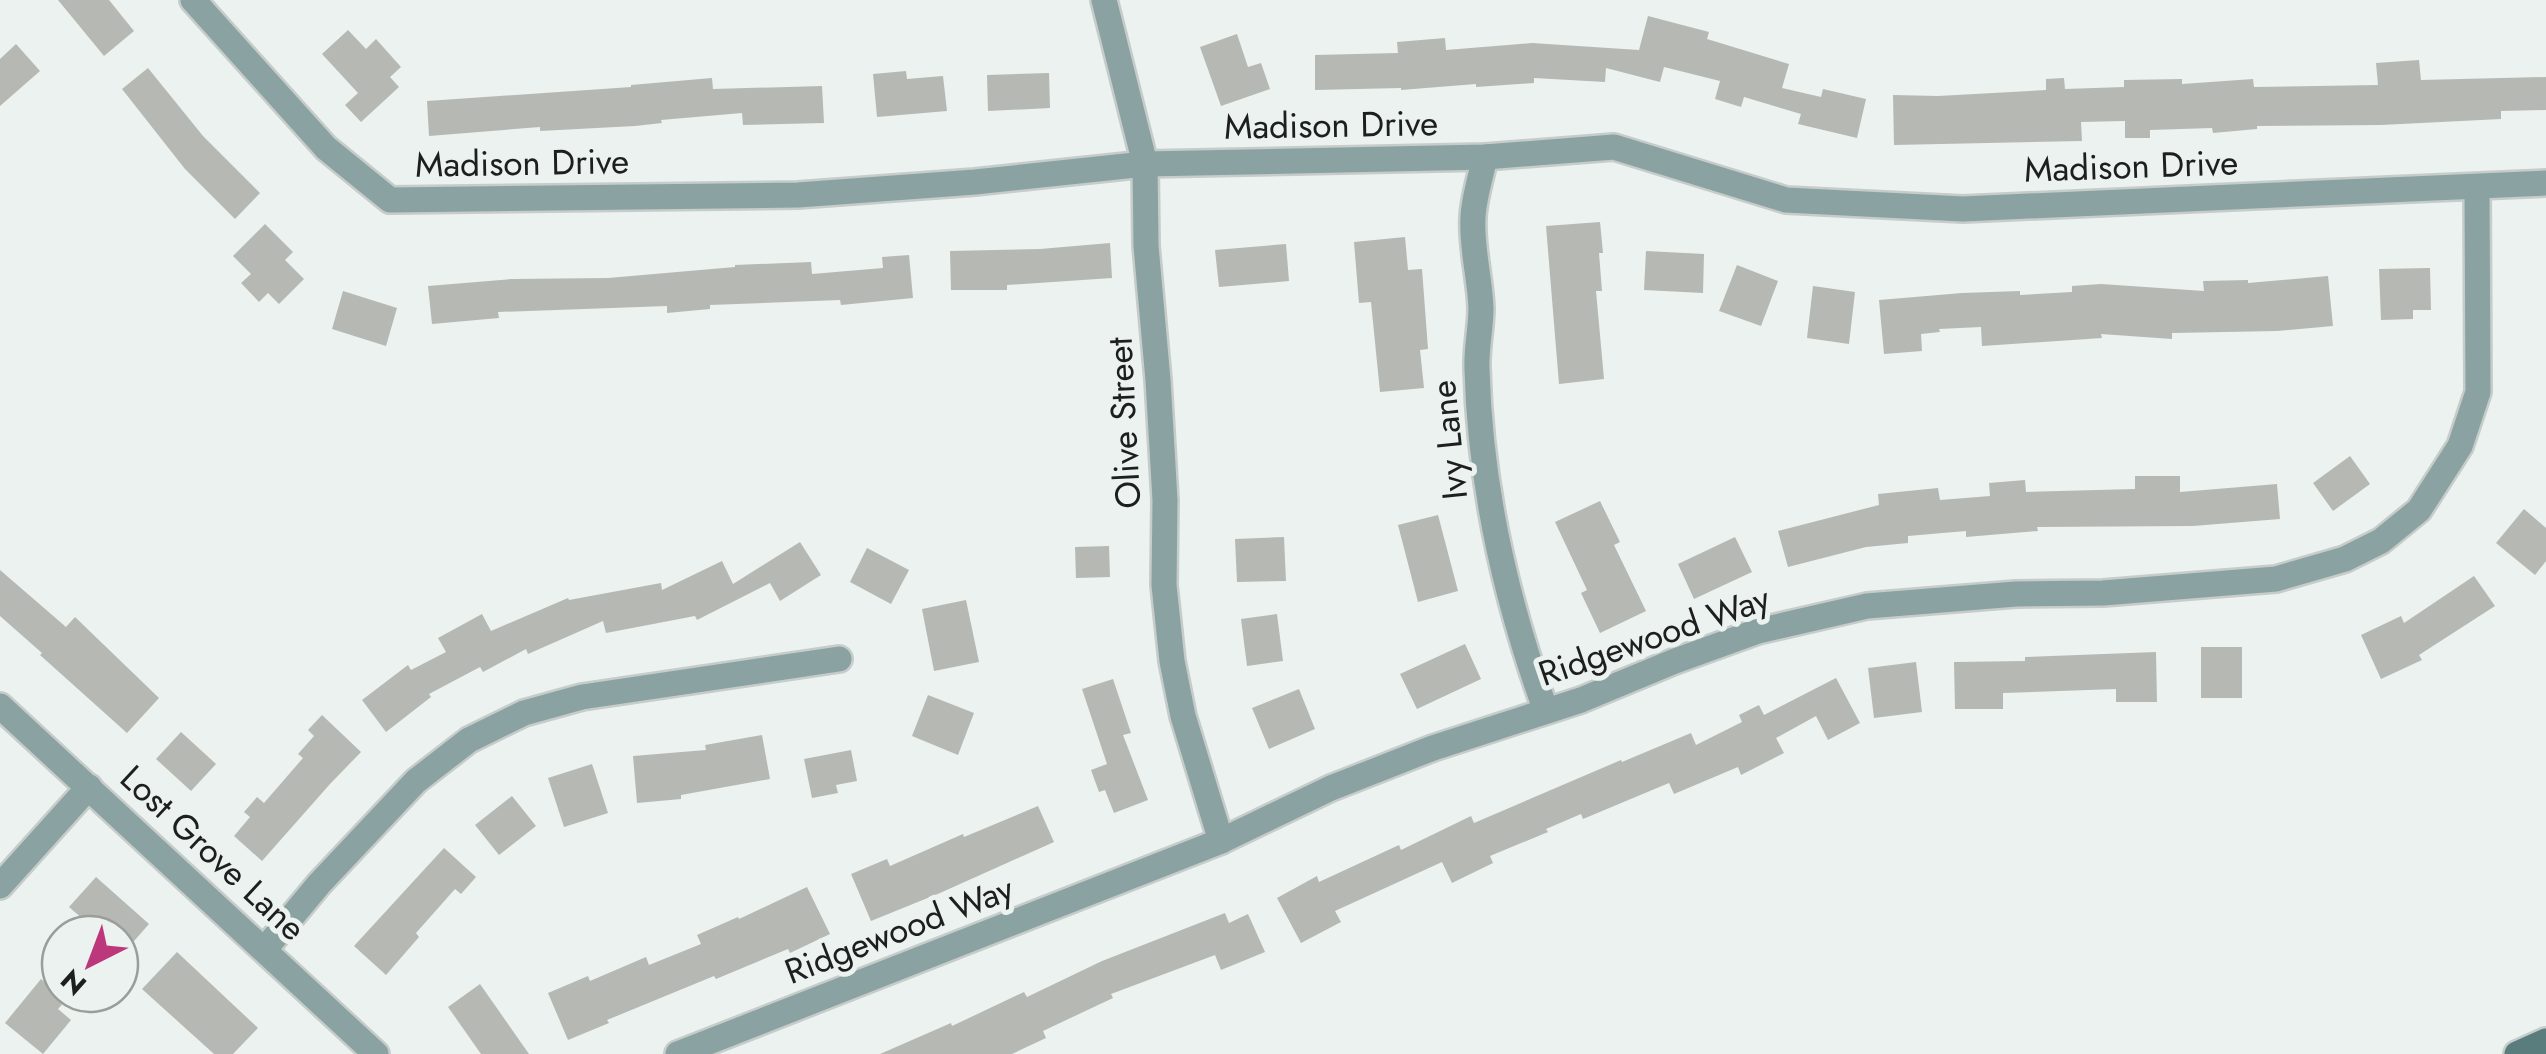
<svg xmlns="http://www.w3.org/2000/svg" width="2546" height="1054" font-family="Jost,sans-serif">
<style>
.building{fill:#b6b9b3}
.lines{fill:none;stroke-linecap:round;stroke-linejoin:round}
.minor-casing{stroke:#c6ccc9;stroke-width:30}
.secondary-casing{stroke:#c6ccc9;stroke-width:30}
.minor{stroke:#8aa2a2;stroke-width:25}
.secondary{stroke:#597c7c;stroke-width:25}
.labels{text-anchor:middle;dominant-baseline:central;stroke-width:10;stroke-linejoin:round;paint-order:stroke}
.street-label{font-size:35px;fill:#1d1f1e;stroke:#ebf2ef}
</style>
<rect width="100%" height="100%" fill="#ebf2ef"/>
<g class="building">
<path d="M58 0H109L134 31 104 56Z"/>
<path d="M1648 16 1709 32 1707 39 1789 64 1782 88 1821 97 1823 89 1866 99 1857 138 1798 124 1801 114 1744 97 1741 107 1715 99 1720 81 1664 67 1660 82 1606 68 1605 82 1534 78V83L1476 87V84L1401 90V88L1315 90V55L1398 53 1397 42 1445 38 1446 50 1532 43 1639 50Z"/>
<path d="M348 30 366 49 376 39 401 67 390 77 399 87 361 122 345 105 358 93 322 54Z"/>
<path d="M1237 34 1248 67 1261 63 1270 89 1221 106 1200 47Z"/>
<path d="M16 44 40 71 0 106V59Z"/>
<path d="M2419 60 2421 80 2546 77V110L2501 111V119L2381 125 2257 126V129L2213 133 2212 128 2150 130V138H2125V121L2081 122 2082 141 1894 145 1893 95 1938 96 2046 90V79L2064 78 2065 89 2124 87V80L2182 79V84L2253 79 2254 87 2378 85 2376 63Z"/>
<path d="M148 68 203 136 260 193 235 219 185 169 122 89Z"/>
<path d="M906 71 907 79 943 76 947 111 877 117 873 74Z"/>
<path d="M1049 73 1050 108 988 111 987 75Z"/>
<path d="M712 78 713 89 822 86 824 123 743 125 742 113 661 120 662 123 635 126 540 131V127L429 136 427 101 631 87V85Z"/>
<path d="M1600 222 1603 253H1599L1602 291H1596L1604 379 1559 384 1546 226Z"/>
<path d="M265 224 293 252 285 260 304 279 279 304 268 293 259 302 241 283 251 274 233 256Z"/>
<path d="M1405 237 1408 270 1422 269 1428 349 1420 350 1424 388 1380 392 1371 302 1359 303 1354 242Z"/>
<path d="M1110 243 1112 278 1007 285V290H951L950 251 1040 249Z"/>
<path d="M1286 244 1289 281 1219 287 1215 250Z"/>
<path d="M1646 251 1704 254 1703 293 1644 290Z"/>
<path d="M909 255 913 298 841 305 840 300 710 305V309L667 313V306L498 312 499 318 432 324 428 286 512 279 608 278 735 267V265L811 262 812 274 883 268 882 257Z"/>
<path d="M1737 265 1778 281 1761 326 1719 311Z"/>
<path d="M2430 268 2431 310H2413V319L2381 320 2379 269Z"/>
<path d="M2328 276 2333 326 2277 331 2172 333V339L2101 334 2102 338 1982 346 1981 327 1939 329 1940 332 1921 334 1922 351 1884 354 1879 300 1962 293 2020 291V295L2072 292V286L2101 284 2204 291 2203 281 2248 280V283Z"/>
<path d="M1813 286 1855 292 1849 344 1807 338Z"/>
<path d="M343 291 397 308 386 346 332 329Z"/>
<path d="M2350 456 2370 484 2333 511 2313 483Z"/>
<path d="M2135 476H2180V492L2277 484 2280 519 2193 526 2037 527 2038 531 1966 537V531L1908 536V543L1866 547 1788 567 1778 531 1879 505 1878 494 1938 488 1940 500 1990 496 1989 483 2025 480 2026 492 2135 489Z"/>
<path d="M1600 501 1620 542 1614 545 1646 611 1600 633 1581 593 1587 590 1555 522Z"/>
<path d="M2524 509 2546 528V561L2535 575 2496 543Z"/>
<path d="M1438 515 1458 591 1418 602 1398 525Z"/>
<path d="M1284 537 1286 581 1237 582 1235 539Z"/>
<path d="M1735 537 1752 572 1694 599 1678 564Z"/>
<path d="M800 542 821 575 780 601 770 583 697 620 695 616 606 633 603 621 528 654 526 649 483 672 480 667 429 694 431 697 386 732 362 700 408 665 411 670 446 652 438 638 482 614 491 631 568 598 569 600 661 583 662 590 722 561 733 584Z"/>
<path d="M1109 546 1110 577 1076 578 1075 547Z"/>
<path d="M867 548 909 570 891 604 850 582Z"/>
<path d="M0 570 66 627 75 617 159 698 127 733 40 655 42 653 0 616Z"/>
<path d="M2474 576 2495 606 2419 655 2422 660 2381 679 2361 635 2401 616 2404 623Z"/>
<path d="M966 600 979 662 934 671 922 609Z"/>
<path d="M1277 614 1283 661 1247 666 1241 619Z"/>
<path d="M1465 644 1481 679 1417 709 1400 674Z"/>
<rect x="2201" y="647" width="41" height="51"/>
<path d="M2156 652 2157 702H2116V689L2003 693V709H1955L1954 662 2025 661V657Z"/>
<path d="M1916 662 1922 712 1874 718 1868 668Z"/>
<path d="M1836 678 1860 723 1828 740 1816 716 1776 738 1784 753 1741 775 1738 767 1674 794 1669 783 1583 819 1581 814 1546 829 1548 832 1490 856 1493 863 1452 883 1442 862 1335 911 1341 922 1301 943 1277 898 1317 876 1319 882 1399 845 1401 850 1471 816 1474 823 1621 760 1622 762 1691 733 1696 745 1742 722 1739 715 1759 705 1764 715Z"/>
<path d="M1113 679 1131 733 1123 735 1148 800 1114 813 1105 790 1099 792 1091 770 1107 764 1082 689Z"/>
<path d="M1299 689 1315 729 1269 749 1252 708Z"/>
<path d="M928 695 974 713 958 755 912 736Z"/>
<path d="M322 715 361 752 330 784 262 861 234 836 250 817 244 812 257 797 264 803 303 758 298 754 314 736 308 730Z"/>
<path d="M181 732 216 764 191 791 156 759Z"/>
<path d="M762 735 770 779 681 795V799L637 803 633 756 706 750 705 745Z"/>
<path d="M851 750 857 781 836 785 838 793 812 798 804 759Z"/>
<path d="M592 764 608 813 564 827 548 778Z"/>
<path d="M512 796 536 826 499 855 475 825Z"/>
<path d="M1038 806 1054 842 940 893 871 921 851 874 887 859 890 866 963 834 964 837Z"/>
<path d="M444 848 476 877 461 894 455 889 416 933 419 937 386 975 354 946Z"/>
<path d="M96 877 149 924 120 957V934H100L69 907Z"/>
<path d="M807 887 830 934 790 953 788 949 716 979 714 976 607 1020 609 1023 568 1040 548 993 588 976 590 981 646 957 649 965 701 944 697 935 738 917 739 919Z"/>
<path d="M1225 913 1229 923 1248 914 1265 952 1221 970 1215 955 1111 994 1113 998 1043 1031 1046 1038 1012 1054H880L951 1023 952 1026 1024 992 1027 997 1102 961Z"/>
<path d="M177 952 258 1028 233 1054H214L142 989Z"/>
<path d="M41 979 66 1000 58 1009 71 1020 43 1054 5 1023Z"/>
<path d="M480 984 529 1054H481L448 1007Z"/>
</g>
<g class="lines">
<defs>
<g id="minor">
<path d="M193 0 326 148 390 200 798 195 975 182 1145 164 1485 157 1614 147 1786 200 1963 209 2546 183"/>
<path d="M1104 0 1145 164 1146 246 1158 380 1165 500 1164 585 1172 661 1183 716 1221 841"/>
<path d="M1485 157C1481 176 1474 197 1473 217 1471 247 1480 278 1481 308 1481 328 1476 349 1477 369 1480 487 1506 601 1546 711"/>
<path d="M0 706 376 1054"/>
<path d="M0 886 89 787"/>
<path d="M265 949 319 884 416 781 469 740 524 713 582 697 839 659"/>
<path d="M678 1054 1221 841 1331 788 1433 748 1581 700 1675 661 1758 631 1867 606 2016 594 2103 593 2276 579 2345 559 2381 541 2419 510 2460 446 2478 392 2477 187"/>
</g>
<path id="secondary" d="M2517 1054 2546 1041"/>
</defs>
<use href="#minor" class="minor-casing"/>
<use href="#secondary" class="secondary-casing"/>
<use href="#minor" class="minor"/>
<use href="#secondary" class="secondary"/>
</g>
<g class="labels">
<g class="street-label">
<text transform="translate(1331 125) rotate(-1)">Madison Drive</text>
<text transform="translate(522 163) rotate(-1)">Madison Drive</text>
<text transform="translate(2131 166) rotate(-2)">Madison Drive</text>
<text transform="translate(1124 423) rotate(-93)">Olive Street</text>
<text transform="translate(1449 440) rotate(-96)">Ivy Lane</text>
<text transform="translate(1654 636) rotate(-19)">Ridgewood Way</text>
<text transform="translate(213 853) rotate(43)">Lost Grove Lane</text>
<text transform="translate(899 930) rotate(-21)">Ridgewood Way</text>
</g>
</g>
<g transform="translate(90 964) rotate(222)"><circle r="48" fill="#ebf2ef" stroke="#999e9b" stroke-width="2.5"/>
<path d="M0-8L18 38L0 25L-18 38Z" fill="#bc377b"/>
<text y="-15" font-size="28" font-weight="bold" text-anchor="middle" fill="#1d1f1e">N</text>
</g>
</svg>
